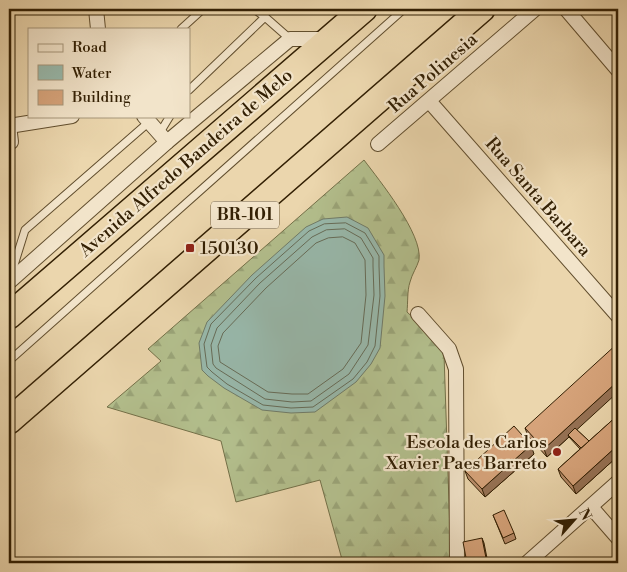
<svg xmlns="http://www.w3.org/2000/svg" width="627" height="572" font-family="'Libre Bodoni',serif">
<style>
.forest{fill:url(#forest-firs);stroke:#737048}
.water{fill:#98b9ac;stroke:#707c69}
.lines{fill:none;stroke-linecap:round;stroke-linejoin:round}
.shore{stroke:#666c58;stroke-width:1}
.lane-casing{stroke:#614e2e;stroke-width:9}
.street-casing{stroke:#614e2e;stroke-width:16}
.highway-casing{stroke:#332004;stroke-width:28}
.lane{stroke:#f2e4ca;stroke-width:7}
.street{stroke:#f2e4ca;stroke-width:14}
.highway{stroke:#ebd6ad;stroke-width:25}
.wall{fill:#b88c69;stroke:#332004}
.shaded-wall{fill:#967255;stroke:#332004}
.building{fill:#d6a37a;stroke:#332004}
.poi-dot{fill:#8f2418;stroke:#f2e4ca;stroke-width:2}
.labels{text-anchor:middle;dominant-baseline:central;stroke-width:4.5;stroke-linejoin:round;paint-order:stroke}
.shield{fill:#f2e4ca;stroke:#6c5b3f;stroke-width:1}
.shield-label{font-size:16px;font-weight:bold;fill:#332004}
.street-label{font-size:18px;fill:#332004;stroke:#f2e4ca}
.poi-label{font-size:18px;fill:#332004;stroke:#f2e4ca;text-anchor:start}
</style>
<defs>
<pattern id="forest-firs" width="22" height="20" patternUnits="userSpaceOnUse" patternTransform="scale(1.25)"><rect width="22" height="20" fill="#b3bf8d"/><path d="M5 1l3.5 6h-7zM16 11l3.5 6h-7z" fill="#9aa478"/></pattern>
</defs>
<rect width="100%" height="100%" fill="#ebd6ad"/>
<filter id="stains"><feTurbulence type="fractalNoise" baseFrequency=".004" numOctaves="4"/><feColorMatrix values="0 0 0 0 .2 0 0 0 0 .09 0 0 0 0 .02 0 0 0 .5 -.17"/></filter>
<radialGradient id="worn" r=".72"><stop offset=".6" stop-color="#630" stop-opacity="0"/><stop offset="1" stop-color="#630" stop-opacity=".3"/></radialGradient>
<path class="forest" d="M364 160C379 180 423 234 419 260 417 267 412 274 410 282 407 291 408 303 407 312L434 337 444 354 451 563H405L394 557 366 563H343L320 480 236 502 221 441 107 407 161 361 148 349Z"/>
<path class="water" d="M347 217 368 228 384 255V266L385 296 380 348 371 364 356 382 315 412 291 413 262 410 224 388 208 376 202 370 199 343 207 322 252 275 306 227 323 219Z"/>
<g class="lines">
<g class="shore">
<path d="M346 223 365 233 379 256V266L380 296 375 346 367 362 353 379 313 407 291 408 263 405 227 384 212 372 207 367 204 344 211 324 256 278 309 231 324 224Z"/>
<path d="M345 229 361 238 373 258V266L374 295 368 345 349 374 311 401 292 402 265 399 216 368 213 364 211 345 217 328 260 283 312 237 326 230Z"/>
<path d="M343 237 355 243 365 260 366 295 361 343 343 369 308 394H292L268 392 220 362 218 346 223 333 266 288 316 243 328 238Z"/>
</g>
<defs>
<g id="lane">
<path d="M254 9 265 17"/>
<path d="M181 29 203 9"/>
<path d="M189 90 265 17 290 39"/>
<path d="M159 134 170 116"/>
<path d="M10 278 25 230 149 122"/>
<path d="M9 361 404 9"/>
</g>
<g id="street">
<path d="M96 9 98 29"/>
<path d="M566 9 618 70"/>
<path d="M430 102 618 316"/>
<path d="M144 116 167 142"/>
<path d="M9 125 11 142"/>
<path d="M9 126 72 116"/>
<path d="M378 144 535 9"/>
<path d="M9 282 167 142 290 39H329"/>
<path d="M418 314 449 349 456 369 457 563"/>
<path d="M591 507 618 538"/>
<path d="M527 563 618 482"/>
</g>
<g id="highway">
<path d="M9 316 364 9"/>
<path d="M9 421 482 9"/>
</g>
</defs>
<use href="#lane" class="lane-casing"/>
<use href="#street" class="street-casing"/>
<use href="#highway" class="highway-casing"/>
<use href="#lane" class="lane"/>
<use href="#street" class="street"/>
<use href="#highway" class="highway"/>
</g>
<g class="wall">
<path d="M618 415V456L576 494 561 477 558 469 580 449 569 437 547 457 528 436 525 428 577 430 589 441Z"/>
<path d="M534 454 485 497 468 479 465 471Z"/>
<path d="M493 515 514 533 516 539 505 544Z"/>
</g>
<g class="shaded-wall">
<path d="M618 381V392L570 436 568 435 569 437 547 457 544 449Z"/>
<path d="M531 445 534 454 485 497 482 489Z"/>
<path d="M618 445V456L576 494 573 486Z"/>
<path d="M482 538 484 543 488 563H487Z"/>
</g>
<g class="building">
<path d="M618 343V381L544 449 525 428Z"/>
<path d="M618 415V445L573 486 558 469Z"/>
<path d="M514 426 531 445 482 489 465 471Z"/>
<path d="M575 428 589 441 581 448 568 435Z"/>
<path d="M504 510 514 533 503 538 493 515Z"/>
<path d="M482 538 487 563H467L463 542Z"/>
</g>
<g class="poi-dot">
<rect x="185" y="243" width="10" height="10" rx="2.5"/>
<circle cx="557" cy="452" r="5"/>
</g>
<g class="labels">
<rect class="shield" x="211" y="201.5" width="68" height="27" rx="4"/>
<g class="shield-label">
<text x="245" y="215">BR-101</text>
</g>
<g class="street-label">
<text transform="translate(433 73) rotate(-41)">Rua Polinesia</text>
<text transform="translate(186 163) rotate(-41)">Avenida Alfredo Bandeira de Melo</text>
<text transform="translate(538 197) rotate(49)">Rua Santa Barbara</text>
</g>
<g class="poi-label">
<text x="200" y="248">150130</text>
<text x="547" y="442" text-anchor="end">Escola des Carlos<tspan x="547" dy="21">Xavier Paes Barreto</tspan></text>
</g>
</g>
<rect width="627" height="572" fill="none" stroke="#ebd6ad" stroke-width="30"/>
<rect x="10" y="10" width="607" height="552" fill="none" stroke="#332004" stroke-width="2.5"/>
<rect x="15" y="15" width="597" height="542" fill="none" stroke="#332004"/>
<rect x="28" y="28" width="162" height="90" fill="#f2e4ca" stroke="#a6967b"/>
<rect x="38" y="44" width="25" height="8" fill="#f2e4ca" stroke="#a6967b"/>
<text x="72" y="52" font-size="15" fill="#332004">Road</text>
<rect x="38" y="65" width="25" height="15" fill="#98b9ac" stroke="#a6967b"/>
<text x="72" y="78" font-size="15" fill="#332004">Water</text>
<rect x="38" y="90" width="25" height="15" fill="#d6a37a" stroke="#a6967b"/>
<text x="72" y="102" font-size="15" fill="#332004">Building</text>
<g transform="translate(574 520) rotate(63)" stroke="#f2e4ca" stroke-width="4" paint-order="stroke">
<path d="M0-4L9 19L0 12L-9 19Z" fill="#332004"/>
<text y="-8" font-size="14" font-weight="bold" text-anchor="middle" fill="#332004">N</text>
</g>
<rect width="100%" height="100%" filter="url(#stains)"/>
<rect width="100%" height="100%" fill="url(#worn)"/>
</svg>
